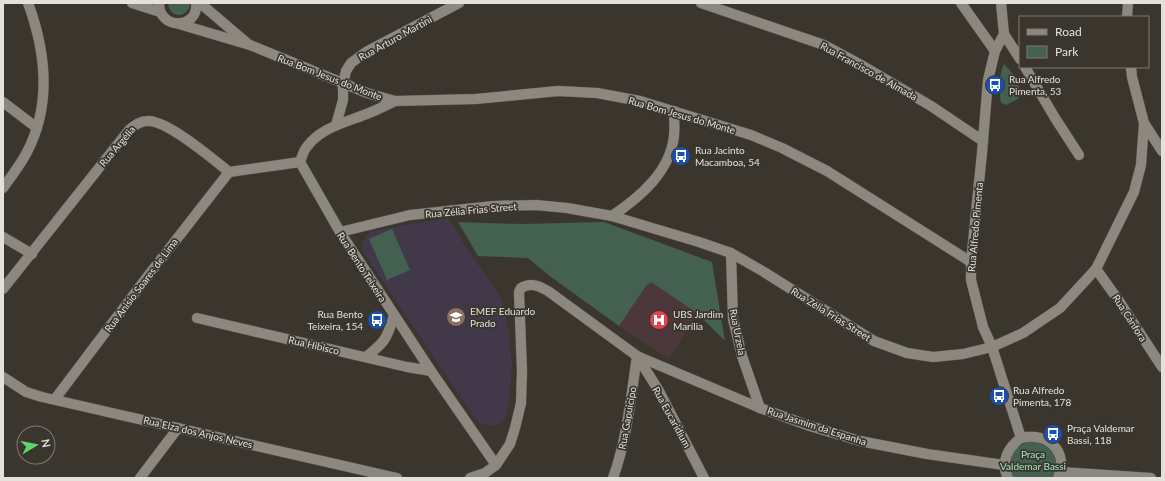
<svg xmlns="http://www.w3.org/2000/svg" width="1165" height="481" font-family="Lato,sans-serif">
<style>
.education{fill:#41394a}
.medical{fill:#4c373a}
.green{fill:#446051}
.lines{fill:none;stroke-linecap:round;stroke-linejoin:round}
.street-casing{stroke:#58544d;stroke-width:11}
.secondary-casing{stroke:#58544d;stroke-width:11}
.street{stroke:#8d887f;stroke-width:10}
.secondary{stroke:#8d887f;stroke-width:10}
.labels{text-anchor:middle;dominant-baseline:central;stroke-width:3.5;stroke-linejoin:round;paint-order:stroke}
.street-label{font-size:10px;fill:#e4e1dc;stroke:#3a352d}
.poi-label{font-size:10px;fill:#e4e1dc;stroke:#3a352d;text-anchor:start}
.park-label{font-size:10px;fill:#a4ebc4;stroke:#3a352d}
</style>
<rect width="100%" height="100%" fill="#3a352d"/>
<path class="education" d="M449 218 466 247 498 293 505 309 509 333 512 365 509 403 504 420 499 424 491 426 480 423 475 418 365 255 362 248 364 240 367 235 373 231 428 221Z"/>
<path class="medical" d="M651 282 698 314 669 359 619 326 646 286Z"/>
<g class="green">
<path d="M168 3H190C189 19 169 19 168 3Z"/>
<path d="M1004 64 1014 75 1022 94 1016 100 1006 105 1001 103C999 93 999 73 1004 64Z"/>
<path d="M458 222 521 224 604 222 712 262 725 341 698 314 651 282 646 286 619 326 551 277 528 258 478 256Z"/>
<path d="M392 229 410 270 387 280 369 239Z"/>
<path d="M1030 441C1043 442 1056 448 1057 463 1057 467 1055 473 1053 478H1013C1004 462 1013 446 1030 441Z"/>
</g>
<g class="lines">
<defs>
<g id="street">
<path d="M132 3 160 12"/>
<path d="M159 3C159 31 199 29 196 3"/>
<path d="M200 3 247 43"/>
<path d="M701 3 824 45 863 66 931 106 983 141"/>
<path d="M961 3 995 51"/>
<path d="M1001 3 1004 34 1020 59"/>
<path d="M1127 17 1128 3"/>
<path d="M179 24 250 45 367 93 395 101 476 99 558 91 597 93 640 101 751 135 782 148 827 171 971 262"/>
<path d="M1004 34 995 51 988 80 982 153 971 262V280L983 327 992 347 1021 438C1048 432 1069 451 1058 478"/>
<path d="M1025 67 1055 118 1079 155"/>
<path d="M395 101C385 106 375 111 364 115 344 123 320 128 306 148 303 152 302 157 300 162L340 232 431 371 496 465"/>
<path d="M3 102 37 128"/>
<path d="M1144 123 1162 151"/>
<path d="M336 125 343 100V84L346 71 351 63 366 52 459 3"/>
<path d="M3 188C11 177 21 164 27 152 52 104 46 52 28 3"/>
<path d="M612 216C640 197 670 172 674 136 675 128 674 119 674 111"/>
<path d="M340 232 410 215 494 206 536 205 567 208 612 216 699 242 731 253 764 272 874 341 907 353 933 357 963 354 992 347 1023 333 1060 308 1096 269 1134 192 1141 165 1144 123 1132 77 1131 67"/>
<path d="M3 237 32 254"/>
<path d="M731 253 733 319 742 356 760 408"/>
<path d="M1096 269 1119 301 1162 367"/>
<path d="M3 289 129 130C135 125 140 121 148 121 167 120 213 159 229 172L300 162"/>
<path d="M197 318 407 367 431 371"/>
<path d="M637 356 659 391 704 478"/>
<path d="M366 357C385 342 387 339 394 315"/>
<path d="M3 377 26 392 42 397 397 478"/>
<path d="M55 399 144 281 229 172"/>
<path d="M1061 472 1151 478"/>
<path d="M140 478 178 428"/>
<path d="M470 478 485 473 496 465 510 444 515 428 521 403 522 371 519 292 521 288C531 282 539 286 548 291L637 356 760 408 810 426 860 441 927 454 1004 465"/>
<path d="M613 478C627 439 631 397 637 356"/>
</g>
<path id="secondary" d="M1008 478C1000 462 1008 447 1021 438"/>
</defs>
<use href="#street" class="street-casing"/>
<use href="#secondary" class="secondary-casing"/>
<use href="#street" class="street"/>
<use href="#secondary" class="secondary"/>
</g>
<defs>
<symbol id="bus-disc" viewBox="-11 -11 22 22"><circle r="9.5" fill="#1a4fb4" stroke="#3a352d"/><path d="M-5-6H5V4H4V6H2V4H-2V6H-4V4H-5ZM-3.5-4V0h7V-4ZM-3.5 1.2v1.5H-2V1.2ZM2 1.2v1.5H3.5V1.2Z" fill="#fff"/></symbol>
<symbol id="school-disc" viewBox="-11 -11 22 22"><circle r="9.5" fill="#8d6e63" stroke="#3a352d"/><path d="M0-5L7-2L0 1L-7-2ZM-4 1L0 2.5L4 1V4Q0 6-4 4Z" fill="#fff"/></symbol>
<symbol id="hospital-disc" viewBox="-11 -11 22 22"><circle r="9.5" fill="#e0444e" stroke="#3a352d"/><path d="M-5-5h3v3.5h4V-5h3V5h-3V1.5h-4V5h-3Z" fill="#fff"/></symbol>
</defs>
<g fill-rule="evenodd">
<use href="#bus-disc" x="984" y="74" width="22" height="22"/>
<use href="#bus-disc" x="670" y="145" width="22" height="22"/>
<use href="#school-disc" x="445" y="306" width="22" height="22"/>
<use href="#bus-disc" x="366" y="309" width="22" height="22"/>
<use href="#hospital-disc" x="648" y="309" width="22" height="22"/>
<use href="#bus-disc" x="988" y="385" width="22" height="22"/>
<use href="#bus-disc" x="1042" y="423" width="22" height="22"/>
</g>
<g class="labels">
<g class="street-label">
<text transform="translate(395 38) rotate(-29)">Rua Arturo Martini</text>
<text transform="translate(869 71) rotate(29)">Rua Francisco de Almada</text>
<text transform="translate(330 77) rotate(21)">Rua Bom Jesus do Monte</text>
<text transform="translate(682 115) rotate(16)">Rua Bom Jesus do Monte</text>
<text transform="translate(117 146) rotate(-50)">Rua Argélia</text>
<text transform="translate(471 210) rotate(-5)">Rua Zélia Frias Street</text>
<text transform="translate(975 227) rotate(-85)">Rua Alfredo Pimenta</text>
<text transform="translate(362 267) rotate(57)">Rua Bento Teixeira</text>
<text transform="translate(141 285) rotate(-53)">Rua Anisio Soares de Lima</text>
<text transform="translate(831 314) rotate(32)">Rua Zélia Frias Street</text>
<text transform="translate(1130 318) rotate(57)">Rua Cánfora</text>
<text transform="translate(738 332) rotate(79)">Rua Urzela</text>
<text transform="translate(314 345) rotate(13)">Rua Hibisco</text>
<text transform="translate(672 417) rotate(61)">Rua Eucaridium</text>
<text transform="translate(627 418) rotate(-80)">Rua Gapuicipo</text>
<text transform="translate(817 426) rotate(18)">Rua Jasmim da Espanha</text>
<text transform="translate(198 432) rotate(13)">Rua Elza dos Anjos Neves</text>
</g>
<g class="poi-label">
<text x="1009" y="79">Rua Alfredo<tspan x="1009" dy="12">Pimenta, 53</tspan></text>
<text x="695" y="150">Rua Jacinto<tspan x="695" dy="12">Macamboa, 54</tspan></text>
<text x="470" y="311">EMEF Eduardo<tspan x="470" dy="12">Prado</tspan></text>
<text x="363" y="314" text-anchor="end">Rua Bento<tspan x="363" dy="12">Teixeira, 154</tspan></text>
<text x="673" y="314">UBS Jardim<tspan x="673" dy="12">Marília</tspan></text>
<text x="1013" y="390">Rua Alfredo<tspan x="1013" dy="12">Pimenta, 178</tspan></text>
<text x="1067" y="428">Praça Valdemar<tspan x="1067" dy="12">Bassi, 118</tspan></text>
</g>
<g class="park-label">
<text x="1033" y="454">Praça<tspan x="1033" dy="12">Valdemar Bassi</tspan></text>
</g>
</g>
<rect width="1165" height="481" fill="none" stroke="#e4e1dc" stroke-width="8"/>
<rect x="1019" y="16" width="130" height="52" fill="#3a352d" stroke="#7e7a73"/>
<rect x="1027" y="29" width="20" height="6" fill="#8d887f" stroke="#7e7a73"/>
<text x="1055" y="36" font-size="12" fill="#e4e1dc">Road</text>
<rect x="1027" y="46" width="20" height="12" fill="#446051" stroke="#7e7a73"/>
<text x="1055" y="56" font-size="12" fill="#e4e1dc">Park</text>
<g transform="translate(36 445) rotate(80)"><circle r="19" fill="#3a352d" stroke="#7e7a73"/>
<path d="M0-3L7 15L0 10L-7 15Z" fill="#5ed56c"/>
<text y="-6" font-size="11" font-weight="bold" text-anchor="middle" fill="#e4e1dc">N</text>
</g>
</svg>
